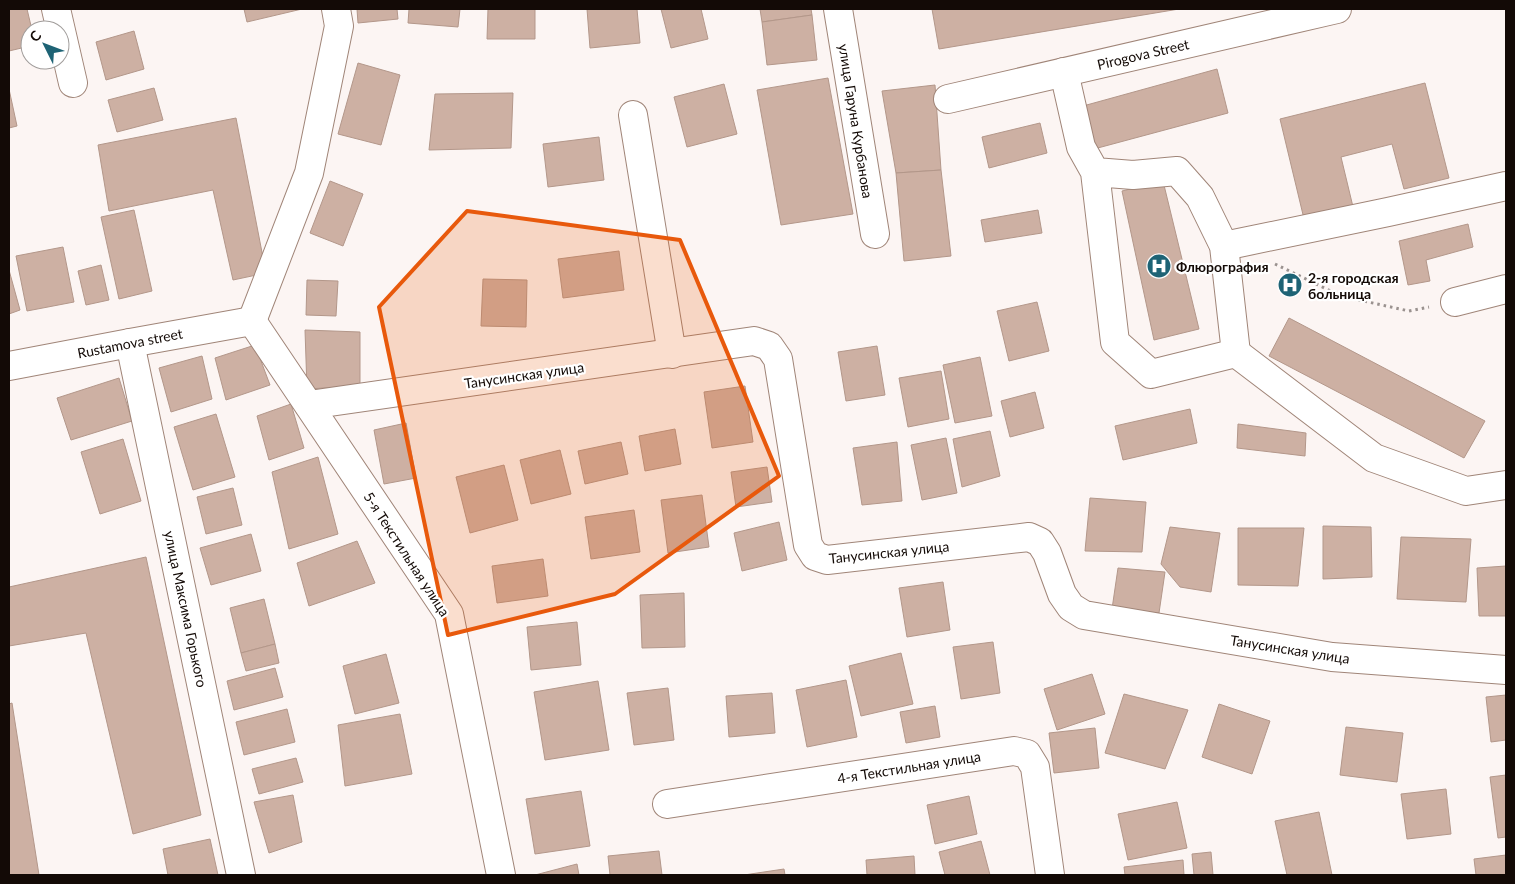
<svg xmlns="http://www.w3.org/2000/svg" width="1515" height="884" font-family="Lato,sans-serif">
<style>
.building{fill:#cdb0a3;stroke:#b3978a}
.lines{fill:none;stroke-linecap:round;stroke-linejoin:round}
.minor-casing{stroke:#a08578;stroke-width:30}
.path{stroke:#9a928f;stroke-width:3;stroke-dasharray:2.5 4;stroke-linecap:butt}
.minor{stroke:#fff;stroke-width:28}
.marked{fill:#e8590c;fill-opacity:0.2;stroke:#e8590c;stroke-width:4;stroke-linejoin:round}
.labels{text-anchor:middle;dominant-baseline:central;stroke-width:4.5;stroke-linejoin:round;paint-order:stroke}
.street-label{font-size:14px;fill:#130a06;stroke:#fff}
.poi-label{font-size:14px;font-weight:bold;fill:#130a06;stroke:#fff;text-anchor:start}
</style>
<rect width="100%" height="100%" fill="#fcf5f3"/>
<g class="building">
<path d="M9 9H27L32 30H30V46L9 51Z"/>
<path d="M244 9H302L247 22Z"/>
<path d="M357 9H397L398 19 358 23Z"/>
<path d="M409 9H460L458 27 408 23Z"/>
<path d="M488 9H535V39H487Z"/>
<path d="M587 9H637L640 43 590 48Z"/>
<path d="M661 9H701L708 39 671 48Z"/>
<path d="M760 9H811L812 15 762 22Z"/>
<path d="M932 9H1179L939 49Z"/>
<path d="M812 15 817 60 767 65 762 22Z"/>
<path d="M134 31 144 69 106 80 96 42Z"/>
<path d="M358 63 400 75 381 145 338 134Z"/>
<path d="M1217 69 1228 113 1094 149 1083 106Z"/>
<path d="M828 78 853 214 781 225 757 90Z"/>
<path d="M1425 83 1449 178 1404 189 1392 144 1341 157 1354 211 1305 223 1280 119Z"/>
<path d="M724 84 737 134 687 147 674 97Z"/>
<path d="M935 85 941 170 896 173 882 91Z"/>
<path d="M154 88 163 120 117 132 108 100Z"/>
<path d="M9 89 17 126 9 128Z"/>
<path d="M513 93 511 148 429 150 435 94Z"/>
<path d="M236 118 266 273 233 280 213 190 109 211 98 145Z"/>
<path d="M1040 123 1047 153 989 168 982 137Z"/>
<path d="M599 137 604 180 548 187 543 144Z"/>
<path d="M941 170 951 256 904 261 896 173Z"/>
<path d="M330 181 363 194 343 246 310 233Z"/>
<path d="M1163 181 1199 329 1154 340 1122 191Z"/>
<path d="M134 210 152 291 119 299 101 217Z"/>
<path d="M1038 210 1042 233 985 242 981 220Z"/>
<path d="M1468 224 1473 247 1426 260 1430 281 1408 285 1399 241Z"/>
<path d="M63 247 74 302 27 311 16 256Z"/>
<path d="M619 251 624 290 563 298 558 259Z"/>
<path d="M101 265 109 300 86 305 78 271Z"/>
<path d="M9 270 20 310 9 314Z"/>
<path d="M483 279 527 280 526 327 481 326Z"/>
<path d="M307 280 338 281 336 316 306 315Z"/>
<path d="M1037 302 1049 351 1009 361 997 311Z"/>
<path d="M1289 318 1485 421 1464 458 1269 356Z"/>
<path d="M305 330 360 332V386L307 389Z"/>
<path d="M255 345 270 385 226 400 215 358Z"/>
<path d="M877 346 885 395 846 401 838 352Z"/>
<path d="M202 356 212 399 171 412 159 368Z"/>
<path d="M980 357 992 416 955 423 943 365Z"/>
<path d="M941 371 949 419 908 427 899 378Z"/>
<path d="M119 378 132 421 71 440 57 398Z"/>
<path d="M745 386 753 442 712 448 704 392Z"/>
<path d="M1035 392 1044 428 1010 437 1001 401Z"/>
<path d="M291 404 304 448 269 460 257 416Z"/>
<path d="M1190 409 1197 443 1123 460 1115 426Z"/>
<path d="M216 414 235 477 193 490 174 427Z"/>
<path d="M406 423 416 478 384 484 374 430Z"/>
<path d="M1238 424 1306 433 1305 456 1237 448Z"/>
<path d="M675 429 681 464 645 471 639 436Z"/>
<path d="M990 431 1000 476 962 487 953 439Z"/>
<path d="M946 438 957 493 922 500 911 445Z"/>
<path d="M123 439 141 501 100 514 81 452Z"/>
<path d="M621 442 628 474 585 484 578 451Z"/>
<path d="M897 442 902 501 862 505 853 448Z"/>
<path d="M560 450 571 494 531 504 520 460Z"/>
<path d="M318 457 338 534 289 549 272 472Z"/>
<path d="M504 465 518 520 470 533 456 477Z"/>
<path d="M767 467 772 502 736 507 731 472Z"/>
<path d="M233 488 242 525 206 534 197 497Z"/>
<path d="M702 495 709 547 668 553 661 500Z"/>
<path d="M1090 498 1146 502 1142 552 1085 551Z"/>
<path d="M634 510 640 552 591 559 585 517Z"/>
<path d="M779 522 787 560 742 571 734 533Z"/>
<path d="M1323 526 1371 527 1372 577 1323 579Z"/>
<path d="M1170 527 1220 533 1211 592 1180 587 1161 564Z"/>
<path d="M1238 528H1304L1298 586 1238 585Z"/>
<path d="M251 534 261 571 211 585 200 548Z"/>
<path d="M1401 537 1471 539 1466 602 1397 599Z"/>
<path d="M357 541 375 583 309 606 297 563Z"/>
<path d="M146 557 201 815 133 834 86 633 9 646V587Z"/>
<path d="M543 559 548 596 497 603 492 566Z"/>
<path d="M1506 566V616H1479L1477 568Z"/>
<path d="M1118 568 1165 572 1159 613 1112 609Z"/>
<path d="M943 582 950 630 907 637 899 588Z"/>
<path d="M684 593 685 647 642 648 640 595Z"/>
<path d="M264 599 275 644 241 653 230 608Z"/>
<path d="M577 622 581 665 531 670 527 627Z"/>
<path d="M993 642 1000 693 961 699 953 647Z"/>
<path d="M275 644 279 663 246 671 241 653Z"/>
<path d="M901 653 913 704 861 716 849 666Z"/>
<path d="M386 654 399 703 355 714 343 666Z"/>
<path d="M275 668 283 697 234 710 227 681Z"/>
<path d="M1092 674 1105 714 1057 730 1044 689Z"/>
<path d="M846 680 857 737 807 747 796 690Z"/>
<path d="M598 681 609 750 545 760 534 692Z"/>
<path d="M668 688 674 740 634 745 627 693Z"/>
<path d="M772 693 775 733 729 737 726 696Z"/>
<path d="M1124 694 1188 710 1165 769 1105 753Z"/>
<path d="M1506 695V740L1491 742 1486 697Z"/>
<path d="M12 703 39 875H9V704Z"/>
<path d="M1219 704 1270 721 1252 774 1202 757Z"/>
<path d="M935 706 940 737 906 743 900 712Z"/>
<path d="M287 709 295 742 244 755 236 722Z"/>
<path d="M400 714 412 774 345 786 338 725Z"/>
<path d="M1346 727 1403 733 1397 782 1340 775Z"/>
<path d="M1095 728 1099 768 1054 773 1049 733Z"/>
<path d="M296 758 303 782 259 794 252 769Z"/>
<path d="M1506 775V837L1498 838 1490 777Z"/>
<path d="M1446 789 1451 834 1407 839 1401 794Z"/>
<path d="M581 791 590 846 535 854 526 799Z"/>
<path d="M293 795 302 842 269 853 254 802Z"/>
<path d="M969 796 977 834 935 844 927 805Z"/>
<path d="M1177 802 1187 848 1128 860 1118 814Z"/>
<path d="M1319 812 1332 875H1287L1275 821Z"/>
<path d="M210 839 218 875H168L163 849Z"/>
<path d="M981 841 990 875H945L939 852Z"/>
<path d="M659 851 662 875H610L608 856Z"/>
<path d="M1211 852 1213 875H1194L1192 854Z"/>
<path d="M1506 855V875H1476L1474 859Z"/>
<path d="M914 856 915 875H867L866 860Z"/>
<path d="M1183 860 1184 875H1125L1124 867Z"/>
<path d="M577 864 579 875H535Z"/>
<path d="M784 869 785 875H744Z"/>
</g>
<g class="lines">
<defs>
<g id="minor">
<path d="M56 9 73 83"/>
<path d="M838 9 875 234"/>
<path d="M1064 72 1081 147 1095 172 1133 175 1177 171 1200 197 1224 246 1236 353 1151 374 1115 342 1095 172"/>
<path d="M948 99 1337 9"/>
<path d="M633 115 672 354"/>
<path d="M1224 246 1388 212 1506 186"/>
<path d="M1455 302 1506 289"/>
<path d="M252 321 449 614 501 875"/>
<path d="M252 321 309 173 339 26 336 9"/>
<path d="M130 343 241 875"/>
<path d="M1236 353 1374 458 1466 491 1506 485"/>
<path d="M9 366 130 343 252 321"/>
<path d="M309 405 754 341 769 346 778 359 808 545 815 556 827 560 1029 537 1040 542 1047 553 1062 594 1071 607 1084 615 1332 657 1506 670"/>
<path d="M667 804 1014 751 1027 754 1035 767 1050 875"/>
</g>
</defs>
<use href="#minor" class="minor-casing"/>
<path class="path" d="M1275 264 1341 296 1409 311 1429 307"/>
<use href="#minor" class="minor"/>
</g>
<path class="marked" d="M467 211 680 240 779 476 615 594 448 635 379 307Z"/>
<defs>
<symbol id="hospital-disc" viewBox="-11 -11 22 22"><circle r="9.5" fill="#1e6375" stroke="#fff"/><path d="M-5-5h3v3.5h4V-5h3V5h-3V1.5h-4V5h-3Z" fill="#fff"/></symbol>
</defs>
<g fill-rule="evenodd">
<use href="#hospital-disc" x="1145" y="252" width="28" height="28"/>
<use href="#hospital-disc" x="1276" y="271" width="28" height="28"/>
</g>
<g class="labels">
<g class="street-label">
<text transform="translate(1143 54) rotate(-13)">Pirogova Street</text>
<text transform="translate(856 121) rotate(81)">улица Гаруна Курбанова</text>
<text transform="translate(130 343) rotate(-11)">Rustamova street</text>
<text transform="translate(524 375) rotate(-8)">Танусинская улица</text>
<text transform="translate(889 552) rotate(-6)">Танусинская улица</text>
<text transform="translate(407 554) rotate(57)">5-я Текстильная улица</text>
<text transform="translate(186 609) rotate(78)">улица Максима Горького</text>
<text transform="translate(1290 649) rotate(9)">Танусинская улица</text>
<text transform="translate(909 767) rotate(-9)">4-я Текстильная улица</text>
</g>
<g class="poi-label">
<text x="1176" y="266">Флюрография</text>
<text x="1308" y="277">2-я городская<tspan x="1308" dy="16">больница</tspan></text>
</g>
</g>
<rect width="1515" height="884" fill="none" stroke="#130a06" stroke-width="20"/>
<g transform="translate(45 45) rotate(312)"><circle r="24" fill="#ffffff" stroke="#a19d9b"/>
<path d="M0-4L9 19L0 12L-9 19Z" fill="#1e6375"/>
<text y="-8" font-size="14" font-weight="bold" text-anchor="middle" fill="#130a06">С</text>
</g>
</svg>
